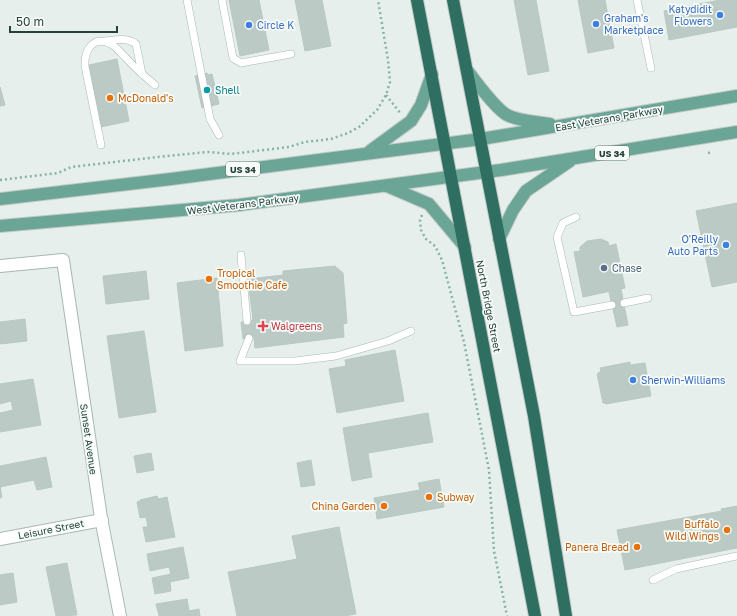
<svg xmlns="http://www.w3.org/2000/svg" width="737" height="616" font-family="'Golos Text',sans-serif">
<style>
.building{fill:#bbcac4;stroke:#b8c9c2}
.lines{fill:none;stroke-linecap:round;stroke-linejoin:round}
.lane-casing{stroke:#a8b8b2;stroke-width:8}
.street-casing{stroke:#a8b8b2;stroke-width:14}
.primary-casing{stroke:#c2cac8;stroke-width:14}
.highway-casing{stroke:#c2cac8;stroke-width:14}
.path{stroke:#86b3a5;stroke-width:2.5;stroke-dasharray:2 3;stroke-linecap:butt}
.lane{stroke:#fff;stroke-width:7}
.street{stroke:#fff;stroke-width:12}
.primary{stroke:#6aa596;stroke-width:12}
.highway{stroke:#2f6f62;stroke-width:12}
.shop-dot{fill:#3f7fe0;stroke:#f7fbf9;stroke-width:1.5}
.culture-dot{fill:#0f9aa8;stroke:#f7fbf9;stroke-width:1.5}
.food-dot{fill:#e8710a;stroke:#f7fbf9;stroke-width:1.5}
.service-dot{fill:#5c6f8a;stroke:#f7fbf9;stroke-width:1.5}
.health-dot{fill:#e0444e;stroke:#f7fbf9;stroke-width:1.5}
.labels{text-anchor:middle;dominant-baseline:central;stroke-width:3.5;stroke-linejoin:round;paint-order:stroke}
.shield{fill:#f7fbf9;stroke:#637a73;stroke-width:1}
.shield-label{font-size:9px;font-weight:bold;fill:#24423a}
.shop-label{font-size:10px;fill:#366cbe;stroke:#f7fbf9;text-anchor:start}
.culture-label{font-size:10px;fill:#0d838f;stroke:#f7fbf9;text-anchor:start}
.food-label{font-size:10px;fill:#c56008;stroke:#f7fbf9;text-anchor:start}
.street-label{font-size:10px;fill:#24423a;stroke:#f7fbf9}
.service-label{font-size:10px;fill:#4e5e75;stroke:#f7fbf9;text-anchor:start}
.health-label{font-size:10px;fill:#be3a42;stroke:#f7fbf9;text-anchor:start}
</style>
<rect width="100%" height="100%" fill="#e6efeb"/>
<g class="building">
<path d="M229 0H259L269 50 240 56Z"/>
<path d="M295 0H322L331 46 305 51Z"/>
<path d="M514 0H536L549 71 528 75Z"/>
<path d="M578 0H605L614 48 588 53Z"/>
<path d="M720 0H737V27L669 40 664 11Z"/>
<path d="M117 59 129 121 101 127 89 65Z"/>
<path d="M207 73 208 75 212 74 219 104 202 108 195 76Z"/>
<path d="M0 87 5 105 0 106Z"/>
<path d="M737 203V282L712 287 696 211Z"/>
<path d="M601 239 608 242 609 246 616 244 625 288 583 297 574 252 580 251V247L587 241Z"/>
<path d="M335 266 343 273 347 323 343 324 344 337 255 348 254 338 243 339 241 322 253 320 248 279 283 275V271Z"/>
<path d="M146 271 149 299 106 304 103 276Z"/>
<path d="M217 278 223 346 185 351 177 283Z"/>
<path d="M621 289 628 325 617 327 609 292Z"/>
<path d="M25 319 27 341 0 344V322Z"/>
<path d="M144 331 156 412 119 418 107 336Z"/>
<path d="M395 350 404 401 337 413 329 369 346 366 345 360Z"/>
<path d="M630 362V365L645 363 651 396 606 404V403H603L597 374 601 371 600 368Z"/>
<path d="M33 379 41 425 0 432V413L13 410 11 401 0 404V384Z"/>
<path d="M428 413 433 442 368 453 372 477 352 481 343 428Z"/>
<path d="M151 453 154 470 137 473 134 456Z"/>
<path d="M46 457 52 487 37 490 34 480 0 487 2 497 0 498V466Z"/>
<path d="M311 460 315 485 301 487 297 463Z"/>
<path d="M439 479 444 507 377 519 374 498 420 490 418 483Z"/>
<path d="M157 496 158 499 167 497 175 537 146 542 143 527H148L146 517 140 518 137 502 140 501V500Z"/>
<path d="M737 506V548L625 570 617 530 722 511 721 509Z"/>
<path d="M339 527 356 614 344 616H237L228 572 297 559 292 536Z"/>
<path d="M183 547 189 578 170 582 171 591 155 594 152 578 171 574 169 567 150 571 147 554Z"/>
<path d="M67 563 77 615 56 616 46 567Z"/>
<path d="M13 573 17 602 0 605V575Z"/>
<path d="M187 599 189 611 199 609 200 616H159L156 604Z"/>
</g>
<g class="lines">
<defs>
<g id="lane">
<path d="M187 0 210 119 219 135"/>
<path d="M222 0 233 58 241 63 291 54"/>
<path d="M637 0 651 68"/>
<path d="M105 41C115 40 127 37 136 44L142 74"/>
<path d="M101 145 85 66C84 50 93 35 111 44 116 47 121 53 125 57 134 67 144 76 155 85"/>
<path d="M576 217 563 223 557 237 574 312 612 305"/>
<path d="M241 255 247 321"/>
<path d="M624 303 648 298"/>
<path d="M249 338 240 361H295L336 356 388 341 411 331"/>
<path d="M653 580 676 569 737 556"/>
</g>
<g id="street">
<path d="M0 266 63 260 101 518 120 616"/>
<path d="M0 539 102 520"/>
</g>
<g id="primary">
<path d="M467 70C476 82 495 108 507 115 519 121 537 122 550 124"/>
<path d="M370 151 411 121 421 105 432 74"/>
<path d="M387 186 429 204 465 247"/>
<path d="M0 199 171 179 481 139 737 96"/>
<path d="M0 226 239 205 501 170 737 132"/>
<path d="M499 239 513 210 526 191 570 161"/>
</g>
<g id="highway">
<path d="M417 0 535 616"/>
<path d="M453 0 534 416 566 616"/>
</g>
</defs>
<use href="#lane" class="lane-casing"/>
<use href="#street" class="street-casing"/>
<use href="#primary" class="primary-casing"/>
<use href="#highway" class="highway-casing"/>
<g class="path">
<path d="M386 95 401 114"/>
<path d="M708 153 713 152"/>
<path d="M0 180 58 173 71 167 158 157 208 152 231 154 289 147 305 142 331 139 348 133 359 127 377 110 386 95 390 82 388 60 378 0"/>
<path d="M422 215 420 221 421 230 426 239 435 246 442 260 464 342 489 470 494 551 507 616"/>
</g>
<use href="#lane" class="lane"/>
<use href="#street" class="street"/>
<use href="#primary" class="primary"/>
<use href="#highway" class="highway"/>
</g>
<g class="shop-dot">
<circle cx="720" cy="15" r="4"/>
<circle cx="596" cy="24" r="4"/>
<circle cx="249" cy="25" r="4"/>
<circle cx="726" cy="245" r="4"/>
<circle cx="633" cy="380" r="4"/>
</g>
<circle class="culture-dot" cx="207" cy="90" r="4"/>
<g class="food-dot">
<circle cx="110" cy="98" r="4"/>
<circle cx="209" cy="279" r="4"/>
<circle cx="429" cy="497" r="4"/>
<circle cx="384" cy="506" r="4"/>
<circle cx="727" cy="530" r="4"/>
<circle cx="637" cy="547" r="4"/>
</g>
<circle class="service-dot" cx="604" cy="268" r="4"/>
<path class="health-dot" d="M261 320h4v4h4v4h-4v4h-4v-4h-4v-4h4z"/>
<g class="labels">
<g class="shield">
<rect x="595" y="146" width="34" height="14" rx="3"/>
<rect x="226" y="162" width="34" height="14" rx="3"/>
</g>
<g class="shield-label">
<text x="612" y="153">US 34</text>
<text x="243" y="169">US 34</text>
</g>
<g class="shop-label">
<text x="712" y="9" text-anchor="end">Katydidit<tspan x="712" dy="12">Flowers</tspan></text>
<text x="604" y="18">Graham's<tspan x="604" dy="12">Marketplace</tspan></text>
<text x="257" y="25">Circle K</text>
<text x="718" y="239" text-anchor="end">O'Reilly<tspan x="718" dy="12">Auto Parts</tspan></text>
<text x="641" y="380">Sherwin-Williams</text>
</g>
<g class="culture-label">
<text x="215" y="90">Shell</text>
</g>
<g class="food-label">
<text x="118" y="98">McDonald's</text>
<text x="217" y="273">Tropical<tspan x="217" dy="12">Smoothie Cafe</tspan></text>
<text x="437" y="497">Subway</text>
<text x="376" y="506" text-anchor="end">China Garden</text>
<text x="719" y="524" text-anchor="end">Buffalo<tspan x="719" dy="12">Wild Wings</tspan></text>
<text x="629" y="547" text-anchor="end">Panera Bread</text>
</g>
<g class="street-label">
<text transform="translate(609 118) rotate(-10)">East Veterans Parkway</text>
<text transform="translate(243 204) rotate(-7)">West Veterans Parkway</text>
<text transform="translate(489 306) rotate(79)">North Bridge Street</text>
<text transform="translate(89 439) rotate(82)">Sunset Avenue</text>
<text transform="translate(51 529) rotate(-11)">Leisure Street</text>
</g>
<g class="service-label">
<text x="612" y="268">Chase</text>
</g>
<g class="health-label">
<text x="271" y="326">Walgreens</text>
</g>
</g>
<path d="M10 26v6h107v-6" fill="none" stroke="#24423a" stroke-width="2"/>
<text x="16" y="26" font-size="12" fill="#24423a" stroke="#f7fbf9" stroke-width="3" paint-order="stroke">50 m</text>
</svg>
